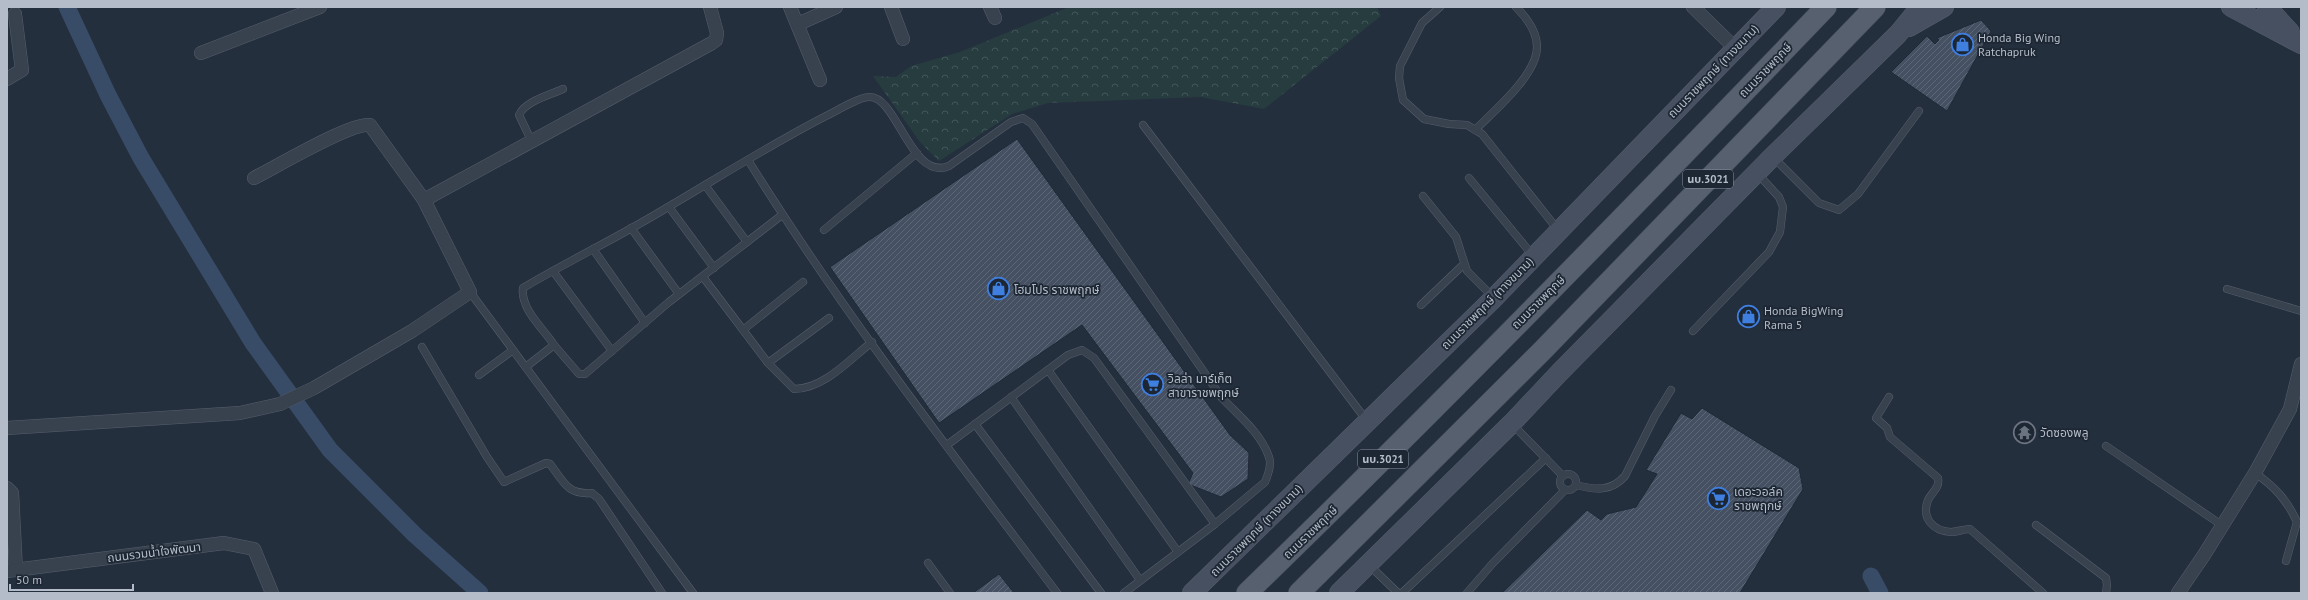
<svg xmlns="http://www.w3.org/2000/svg" width="2308" height="600" font-family="'PT Sans','Noto Sans Thai',sans-serif">
<style>
.forest{fill:url(#forest-crowns)}
.lines{fill:none;stroke-linecap:round;stroke-linejoin:round}
.canal{stroke:#394c67;stroke-width:17}
.building{fill:url(#building-hatch);stroke:#1f2835}
.service-casing{stroke:#565f6c;stroke-width:8}
.minor-casing{stroke:#565f6c;stroke-width:14}
.secondary-casing{stroke:#565f6c;stroke-width:20}
.primary-casing{stroke:#414a57;stroke-width:22}
.service{stroke:#38414e;stroke-width:7}
.minor{stroke:#38414e;stroke-width:13}
.secondary{stroke:#465061;stroke-width:19}
.primary{stroke:#56606e;stroke-width:21}
.labels{text-anchor:middle;dominant-baseline:central;stroke-width:3.5;stroke-linejoin:round;paint-order:stroke}
.shield{fill:#1d2633;stroke:#878f9c;stroke-width:1}
.shield-label{font-size:11px;font-weight:bold;fill:#b4bcc9}
.poi-label{font-size:12px;fill:#b4bcc9;stroke:#1d2633;text-anchor:start}
.street-label{font-size:12px;fill:#b4bcc9;stroke:#1d2633}
</style>
<defs>
<pattern id="forest-crowns" width="20" height="18" patternUnits="userSpaceOnUse"><rect width="20" height="18" fill="#263c3f"/><path d="M2 6a3 3 0 1 1 6 0M12 15a3 3 0 1 1 6 0" fill="none" stroke="#435659"/></pattern>
<pattern id="building-hatch" width="6" height="6" patternUnits="userSpaceOnUse"><rect width="6" height="6" fill="#455162"/><path d="M-1 1l2-2M0 6l6-6M5 7l2-2" fill="none" stroke="#5d6877"/></pattern>
</defs>
<rect width="100%" height="100%" fill="#242f3e"/>
<path class="forest" d="M1069 7H1377L1381 16 1264 109 1201 97 1048 103 1012 114 939 161 920 142 873 76 896 77 911 66 960 52Z"/>
<g class="lines">
<g class="canal">
<path d="M67 7 108 95 141 158 253 343 330 450 415 535 480 593"/>
<path d="M1871 576 1880 593"/>
</g>
</g>
<g class="building">
<path d="M1981 20 1991 31 1947 111 1891 72 1927 36 1935 44 1939 40 1937 38Z"/>
<path d="M1017 139 1230 435 1249 453 1248 479 1221 497 1188 484 1193 473 1082 325 939 423 830 267Z"/>
<path d="M1702 408 1799 468 1803 489 1740 593H1502L1587 510 1601 520 1607 514 1636 507 1657 474 1646 470 1681 413 1692 419Z"/>
<path d="M999 574 1014 593H973Z"/>
</g>
<g class="lines">
<defs>
<g id="service">
<path d="M1440 7 1422 23 1400 66 1399 78 1403 100 1424 119 1449 124 1467 125 1482 134 1558 230"/>
<path d="M1143 125 1367 421"/>
<path d="M1475 130C1494 111 1537 75 1537 47 1537 32 1526 17 1516 7"/>
<path d="M532 142 519 115C525 101 550 95 563 89"/>
<path d="M1773 157 1819 203 1839 210 1858 194 1919 111"/>
<path d="M748 160C841 310 951 452 1057 593"/>
<path d="M1469 178 1534 257"/>
<path d="M705 185 747 242"/>
<path d="M1423 196 1456 237 1467 271 1494 298"/>
<path d="M669 207 714 268"/>
<path d="M631 228 679 294"/>
<path d="M824 230 917 153"/>
<path d="M593 249 645 323"/>
<path d="M553 271 612 351"/>
<path d="M703 277 768 363 794 389C824 389 850 359 872 342"/>
<path d="M2227 289 2301 311"/>
<path d="M470 292 693 593"/>
<path d="M1421 305 1464 264"/>
<path d="M743 330 803 282"/>
<path d="M1693 331 1769 252 1780 232 1783 207 1779 197 1757 173"/>
<path d="M554 345 579 374H585L669 302 782 215"/>
<path d="M422 347 487 457 504 482 546 463 550 464C564 482 567 495 592 493L599 499 662 593"/>
<path d="M768 363 829 318"/>
<path d="M527 366 554 345C544 329 520 309 523 288 570 260 621 236 668 207 721 176 773 143 828 115 838 110 859 97 869 97 897 95 911 182 949 166L1011 122 1023 118 1032 124 1222 398C1239 416 1261 433 1269 457 1272 465 1268 475 1265 482L1215 524 1124 593"/>
<path d="M1048 370 1178 552"/>
<path d="M479 375 513 350"/>
<path d="M1011 397 1140 580"/>
<path d="M1889 397 1876 418 1887 428 1890 437 1938 478C1940 488 1932 492 1928 500 1921 518 1933 531 1951 532 1957 532 1964 529 1970 529L2043 593"/>
<path d="M975 424 1101 593"/>
<path d="M1512 424 1563 476"/>
<path d="M947 445 1068 355 1082 350 1094 358 1215 524"/>
<path d="M2106 446 2223 526"/>
<path d="M2255 473C2275 487 2287 500 2297 522L2286 561"/>
<circle cx="1568" cy="482" r="8"/>
<path d="M1576 485C1595 490 1611 492 1625 476L1655 416 1671 390"/>
<path d="M2036 525 2106 578 2107 585 2106 593"/>
<path d="M928 563 950 593"/>
<path d="M1369 565 1398 593"/>
<path d="M1402 593 1546 458"/>
<path d="M1467 593 1493 563 1565 490"/>
</g>
<g id="minor">
<path d="M790 7 820 80"/>
<path d="M891 7 903 39"/>
<path d="M990 7 995 18"/>
<path d="M1693 7 1735 48"/>
<path d="M798 24 836 7"/>
<path d="M201 53 320 7"/>
<path d="M7 79 22 70 15 14"/>
<path d="M424 200 712 43 716 40 717 33 710 7"/>
<path d="M7 428 240 413 280 404 314 388 412 331 470 292 424 200 370 125C351 122 276 167 254 178"/>
<path d="M7 488 12 493 16 570"/>
<path d="M7 571 224 543 254 549 272 593"/>
<path d="M2178 593 2204 555 2255 473 2290 409 2301 364"/>
</g>
<g id="secondary">
<path d="M2231 7 2301 44"/>
<path d="M2267 7 2290 32"/>
<path d="M1909 27 1944 7"/>
<path d="M1192 593 1494 298 1776 7"/>
<path d="M1339 593 1512 423 1559 373 1773 156 1898 34 1920 7"/>
</g>
<g id="primary">
<path d="M1247 593C1444 402 1636 205 1826 7"/>
<path d="M1299 593 1542 351 1875 7"/>
</g>
</defs>
<use href="#service" class="service-casing"/>
<use href="#minor" class="minor-casing"/>
<use href="#secondary" class="secondary-casing"/>
<use href="#primary" class="primary-casing"/>
<use href="#service" class="service"/>
<use href="#minor" class="minor"/>
<use href="#secondary" class="secondary"/>
<use href="#primary" class="primary"/>
</g>
<defs>
<symbol id="shop-ring" viewBox="-11 -11 22 22"><circle r="9.5" fill="#1d2633" stroke="#3f7fe0" stroke-width="1.5"/><path d="M-5-2.5h2.3a2.7 3.5 0 0 1 5.4 0H5L5.5 6h-11ZM-1.5-2.5h3a1.5 2.3 0 0 0-3 0Z" fill="#3f7fe0"/></symbol>
<symbol id="supermarket-ring" viewBox="-11 -11 22 22"><circle r="9.5" fill="#1d2633" stroke="#3f7fe0" stroke-width="1.5"/><path d="M-6-5.5h2.5l.6 2H6L4.5 2H-2.5L-4.4-4H-6ZM-1.5 3.2a1.3 1.3 0 1 0 .1 0ZM3 3.2a1.3 1.3 0 1 0 .1 0Z" fill="#3f7fe0"/></symbol>
<symbol id="temple-ring" viewBox="-11 -11 22 22"><circle r="9.5" fill="#1d2633" stroke="#6b7280" stroke-width="1.5"/><path d="M0-6L5-2H3V0L6.5 2.5H4V6H1.5V3h-3V6H-4V2.5H-6.5L-3 0V-2H-5Z" fill="#6b7280"/></symbol>
</defs>
<g fill-rule="evenodd">
<use href="#shop-ring" x="1950" y="32" width="25" height="25"/>
<use href="#shop-ring" x="986" y="276" width="25" height="25"/>
<use href="#shop-ring" x="1736" y="304" width="25" height="25"/>
<use href="#supermarket-ring" x="1140" y="372" width="25" height="25"/>
<use href="#temple-ring" x="2012" y="420" width="25" height="25"/>
<use href="#supermarket-ring" x="1706" y="486" width="25" height="25"/>
</g>
<g class="labels">
<g class="shield">
<rect x="1683" y="170" width="50" height="18" rx="3"/>
<rect x="1358" y="450" width="50" height="18" rx="3"/>
</g>
<g class="shield-label">
<text x="1708" y="179">นบ.3021</text>
<text x="1383" y="459">นบ.3021</text>
</g>
<g class="poi-label">
<text x="1978" y="37">Honda Big Wing<tspan x="1978" dy="14">Ratchapruk</tspan></text>
<text x="1014" y="289">โฮมโปร ราชพฤกษ์</text>
<text x="1764" y="310">Honda BigWing<tspan x="1764" dy="14">Rama 5</tspan></text>
<text x="1168" y="378">วิลล่า มาร์เก็ต<tspan x="1168" dy="14">สาขาราชพฤกษ์</tspan></text>
<text x="2040" y="432">วัดซองพลู</text>
<text x="1734" y="491">เดอะวอล์ค<tspan x="1734" dy="14">ราชพฤกษ์</tspan></text>
</g>
<g class="street-label">
<text transform="translate(1765 70) rotate(-46)">ถนนราชพฤกษ์</text>
<text transform="translate(1713 71) rotate(-46)">ถนนราชพฤกษ์ (ทางขนาน)</text>
<text transform="translate(1538 302) rotate(-45)">ถนนราชพฤกษ์</text>
<text transform="translate(1487 303) rotate(-45)">ถนนราชพฤกษ์ (ทางขนาน)</text>
<text transform="translate(1256 530) rotate(-45)">ถนนราชพฤกษ์ (ทางขนาน)</text>
<text transform="translate(1310 532) rotate(-44)">ถนนราชพฤกษ์</text>
<text transform="translate(154 552) rotate(-7)">ถนนรวมน้ำใจพัฒนา</text>
</g>
</g>
<rect width="2308" height="600" fill="none" stroke="#b4bcc9" stroke-width="16"/>
<path d="M10 584v6h123v-6" fill="none" stroke="#b4bcc9" stroke-width="2"/>
<text x="16" y="584" font-size="12" fill="#b4bcc9" stroke="#1d2633" stroke-width="3" paint-order="stroke">50 m</text>
</svg>
